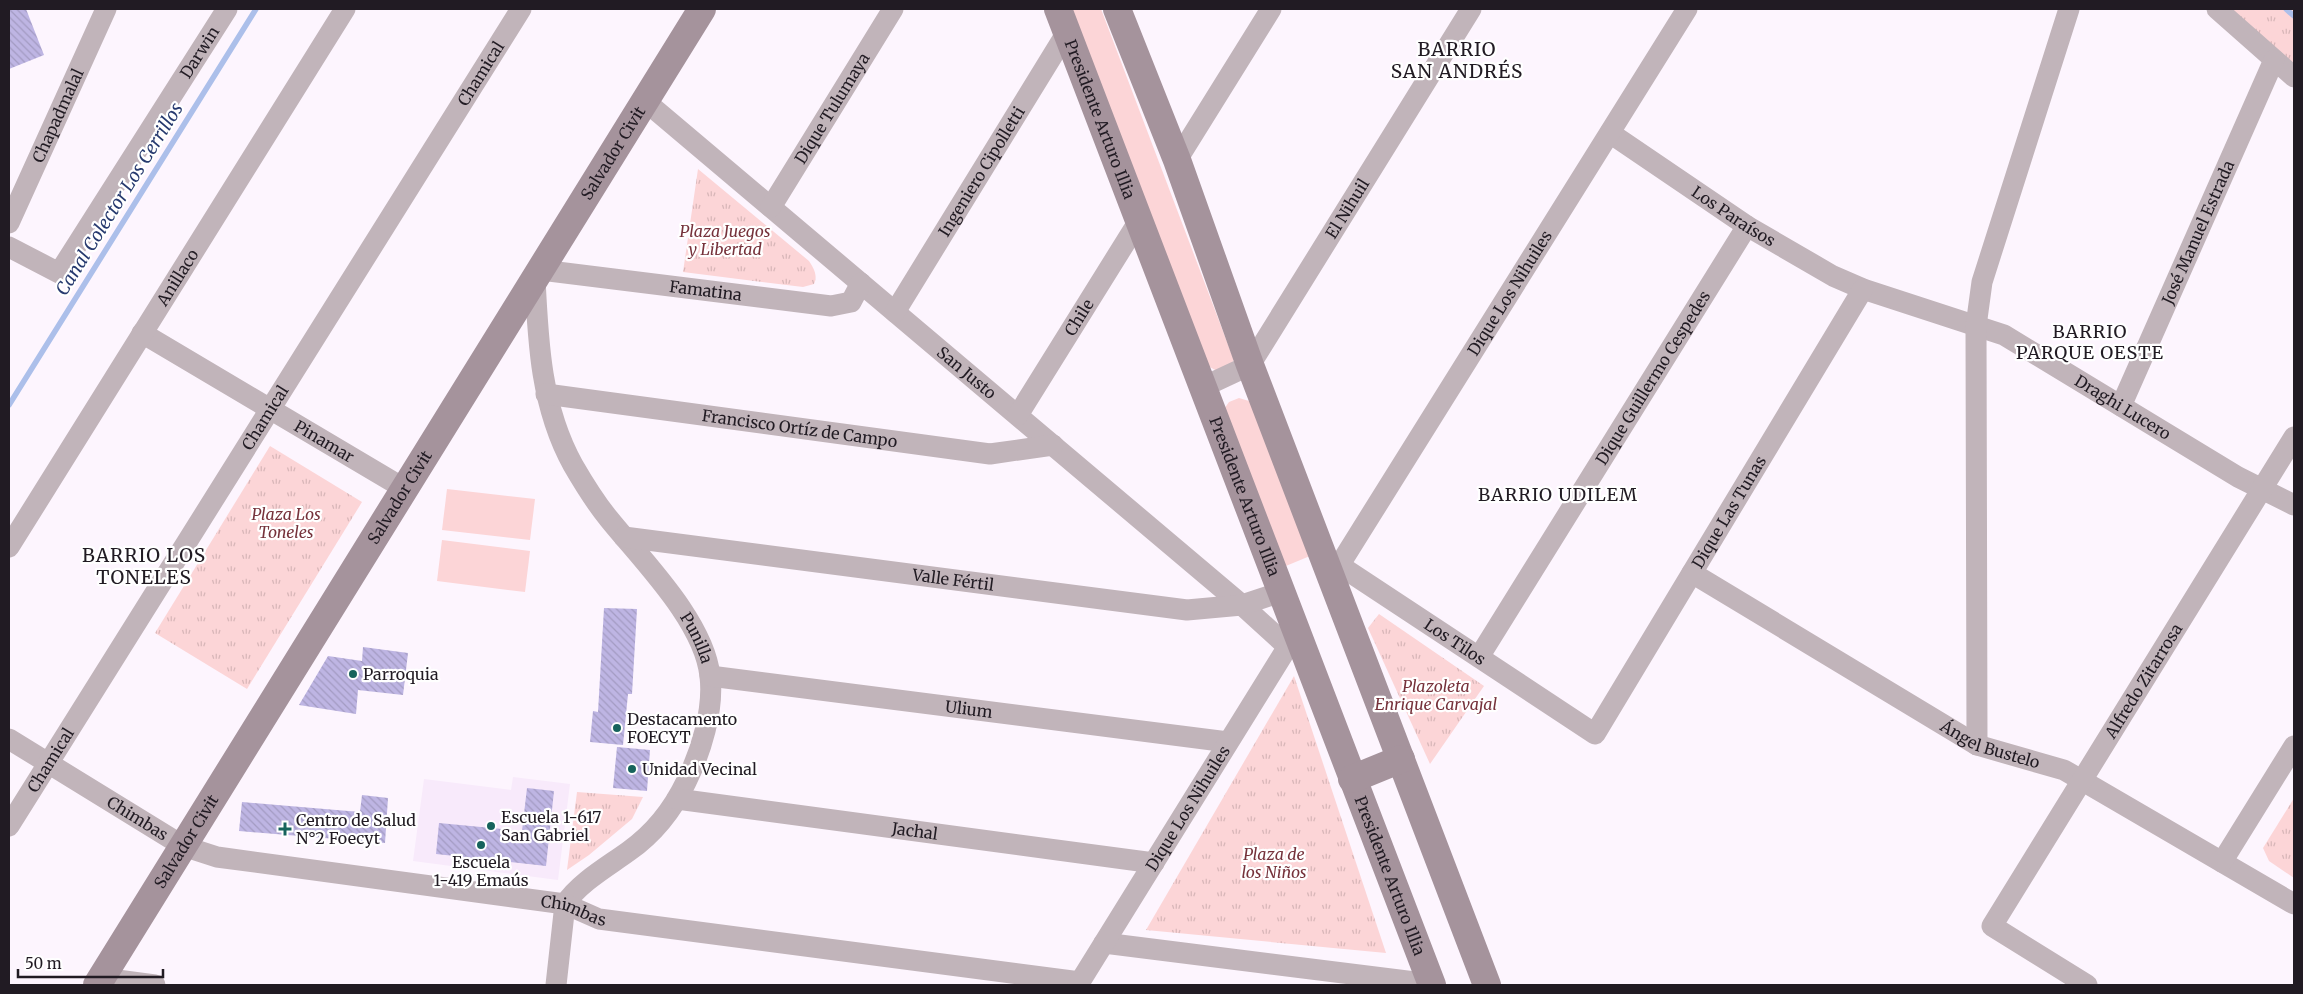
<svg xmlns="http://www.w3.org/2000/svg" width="2303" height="994" font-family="Merriweather,serif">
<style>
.built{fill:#f8eafb}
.grass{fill:#fcd5d7}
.park{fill:url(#park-tufts)}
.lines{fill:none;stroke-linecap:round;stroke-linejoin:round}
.stream{stroke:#acbfea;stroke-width:5.5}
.building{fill:url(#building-back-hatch)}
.street{stroke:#c1b4ba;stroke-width:21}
.secondary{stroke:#a5939c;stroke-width:28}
.poi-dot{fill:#16635c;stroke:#fff;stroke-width:2}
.labels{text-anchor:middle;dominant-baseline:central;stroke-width:4.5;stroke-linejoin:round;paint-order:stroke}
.street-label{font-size:16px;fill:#211b23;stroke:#fff}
.park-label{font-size:16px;font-style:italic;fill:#76323b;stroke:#fff}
.poi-label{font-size:16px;fill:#211b23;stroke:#fff;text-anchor:start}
.water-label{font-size:18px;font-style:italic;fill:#273a6f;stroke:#fff}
.neighbourhood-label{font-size:18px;letter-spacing:1px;fill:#211b23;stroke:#fff}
.quarter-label{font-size:19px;letter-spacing:1px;fill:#211b23;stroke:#fff}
</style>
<defs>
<pattern id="park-tufts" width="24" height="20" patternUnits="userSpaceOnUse" patternTransform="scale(1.25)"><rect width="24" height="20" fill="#fcd5d7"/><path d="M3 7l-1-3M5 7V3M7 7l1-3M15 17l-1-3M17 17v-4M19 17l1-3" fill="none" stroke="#d8b6b8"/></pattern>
<pattern id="building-back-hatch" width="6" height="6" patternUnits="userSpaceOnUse" patternTransform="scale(1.25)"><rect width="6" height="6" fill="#beb5e3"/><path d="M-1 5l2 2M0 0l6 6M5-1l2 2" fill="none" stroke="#a39bc2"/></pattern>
</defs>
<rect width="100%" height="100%" fill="#fdf5fe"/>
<path class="built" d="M513 777 570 784 558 880 413 861 424 779 511 790Z"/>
<g class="grass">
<path d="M1072 9H1101L1232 355 1234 360 1231 364 1217 371 1208 366Z"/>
<path d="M1239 398 1249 401 1252 405 1310 556 1281 568 1224 409 1229 402Z"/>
<path d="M447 489 535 499 530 540 442 530Z"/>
<path d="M442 540 530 551 525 592 437 581Z"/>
</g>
<g class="park">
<path d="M2230 9H2294V66Z"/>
<path d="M698 169 809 261C814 269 818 275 814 284L803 287 683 272Z"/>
<path d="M270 446 362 502 247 689 155 633Z"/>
<path d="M1379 614 1484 686 1430 764 1368 628Z"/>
<path d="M1294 676 1386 953 1146 930Z"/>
<path d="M577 792 643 797 632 819 589 855 567 870Z"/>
<path d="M2294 798V878L2269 861 2263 848Z"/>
</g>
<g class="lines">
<g class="stream">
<path d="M2286 9 2294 16"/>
<path d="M9 405 256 9"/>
</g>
</g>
<g class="building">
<path d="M9 9H26L44 55 9 69Z"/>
<path d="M604 608 637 609 632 694H628L623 745 590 742 593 711 598 712Z"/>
<path d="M363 647 408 653 403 695 358 690 356 714 299 705 328 656 362 661Z"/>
<path d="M617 747 650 750 647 791 613 788Z"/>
<path d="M527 788 554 791 546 866 436 854 439 823 522 831Z"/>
<path d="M362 795 388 798 385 843 239 831 242 802 360 812Z"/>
</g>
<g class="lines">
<g class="street">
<path d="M2217 9 2294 77"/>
<path id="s1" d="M645 101 1242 605 1288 647"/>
<path id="s2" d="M1610 133 1747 226 1833 276 1863 289 2004 335 2238 477 2294 505"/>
<path d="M1177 160 1271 9"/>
<path id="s3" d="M771 207 893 9"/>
<path id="s4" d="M9 223 106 9"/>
<path id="s5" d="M9 247 59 273 227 9"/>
<path id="s6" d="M541 270 831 306 851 302 861 283"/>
<path id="s7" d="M535 278C538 343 541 407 573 465 584 484 595 502 609 519 642 560 704 621 710 676 714 710 701 752 686 782 673 809 653 834 629 851 607 867 580 882 565 904L556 985"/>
<path id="s8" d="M895 312 1067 32"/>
<path id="s9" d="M142 333 405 489"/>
<path id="s10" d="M1203 387 1250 365 1471 9"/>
<path id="s11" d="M546 394 990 454 1053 445"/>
<path id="s12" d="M2121 406 2274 60"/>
<path id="s13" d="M1018 415 1140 219"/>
<path id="s14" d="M624 537 1187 610 1242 605 1281 592"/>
<path id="s15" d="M9 547 345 9"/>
<path id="s16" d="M1339 565 1595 734 1863 289"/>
<path id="s17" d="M1692 573 1977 745 2064 770 2294 904"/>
<path id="s18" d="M1332 577 1687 9"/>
<path id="s19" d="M1479 657 1747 226"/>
<path id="s20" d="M710 676 1228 742"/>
<path id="s21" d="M9 739 183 846 217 857 565 904 599 919 1080 982"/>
<path d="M1977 745 1976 326 1982 282 2069 9"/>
<path id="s22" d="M677 799 1154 863"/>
<path id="s23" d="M9 826 521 9"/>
<path d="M2222 862 2294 746"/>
<path d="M1104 943 1431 984"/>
<path d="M102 978 155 985"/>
<path id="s24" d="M1078 985 1295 635"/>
<path id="s25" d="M2087 985 1992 926 2294 437"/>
</g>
<g class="secondary">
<path id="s26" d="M1058 9 1432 985"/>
<path d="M1117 9 1177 160 1250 365 1487 985"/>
<path d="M1352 779 1401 759"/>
<path id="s27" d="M97 985 702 9"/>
</g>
</g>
<g class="poi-dot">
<circle cx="353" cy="674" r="5"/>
<circle cx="617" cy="728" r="5"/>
<circle cx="632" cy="769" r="5"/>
<circle cx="491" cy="826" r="5"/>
<path d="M282.5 821.5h5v5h5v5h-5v5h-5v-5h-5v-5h5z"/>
<circle cx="481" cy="845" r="5"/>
</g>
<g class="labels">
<g class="street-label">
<text stroke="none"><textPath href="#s5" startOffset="318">Darwin</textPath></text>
<text stroke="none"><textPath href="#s23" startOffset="888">Chamical</textPath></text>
<text stroke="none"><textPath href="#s3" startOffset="116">Dique Tulumaya</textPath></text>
<text stroke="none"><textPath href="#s4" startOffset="118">Chapadmalal</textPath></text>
<text stroke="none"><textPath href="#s26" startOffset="118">Presidente Arturo Illia</textPath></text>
<text stroke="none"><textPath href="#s27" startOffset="979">Salvador Civit</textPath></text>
<text stroke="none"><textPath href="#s8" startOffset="165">Ingeniero Cipolletti</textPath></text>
<text stroke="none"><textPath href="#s10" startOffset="236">El Nihuil</textPath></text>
<text stroke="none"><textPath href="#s2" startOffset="149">Los Paraísos</textPath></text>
<text stroke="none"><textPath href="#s12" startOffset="190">José Manuel Estrada</textPath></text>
<text stroke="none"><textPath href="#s15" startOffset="318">Anillaco</textPath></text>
<text stroke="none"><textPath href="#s6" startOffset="166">Famatina</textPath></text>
<text stroke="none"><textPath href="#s18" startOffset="335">Dique Los Nihuiles</textPath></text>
<text stroke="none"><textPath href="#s13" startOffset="115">Chile</textPath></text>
<text stroke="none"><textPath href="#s1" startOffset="421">San Justo</textPath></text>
<text stroke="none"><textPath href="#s19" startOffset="329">Dique Guillermo Cespedes</textPath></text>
<text stroke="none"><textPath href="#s2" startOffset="585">Draghi Lucero</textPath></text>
<text stroke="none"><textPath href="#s23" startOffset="482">Chamical</textPath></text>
<text stroke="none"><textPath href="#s11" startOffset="256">Francisco Ortíz de Campo</textPath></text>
<text stroke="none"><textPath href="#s9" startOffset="212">Pinamar</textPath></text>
<text stroke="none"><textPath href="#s27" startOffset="574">Salvador Civit</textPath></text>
<text stroke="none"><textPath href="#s26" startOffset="522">Presidente Arturo Illia</textPath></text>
<text stroke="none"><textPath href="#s16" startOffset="566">Dique Las Tunas</textPath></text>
<text stroke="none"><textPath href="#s14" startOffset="332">Valle Fértil</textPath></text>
<text stroke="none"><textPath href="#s7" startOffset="406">Punilla</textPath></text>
<text stroke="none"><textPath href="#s16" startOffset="139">Los Tilos</textPath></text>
<text stroke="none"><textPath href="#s25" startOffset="400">Alfredo Zitarrosa</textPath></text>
<text stroke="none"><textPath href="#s20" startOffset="261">Ulium</textPath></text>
<text stroke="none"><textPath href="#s17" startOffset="345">Ángel Bustelo</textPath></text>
<text stroke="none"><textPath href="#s23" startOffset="78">Chamical</textPath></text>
<text stroke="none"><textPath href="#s24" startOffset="208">Dique Los Nihuiles</textPath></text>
<text stroke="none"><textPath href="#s21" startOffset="151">Chimbas</textPath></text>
<text stroke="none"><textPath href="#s22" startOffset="240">Jachal</textPath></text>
<text stroke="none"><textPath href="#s27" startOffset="169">Salvador Civit</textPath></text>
<text stroke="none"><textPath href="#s26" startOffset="928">Presidente Arturo Illia</textPath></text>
<text stroke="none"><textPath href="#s21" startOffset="601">Chimbas</textPath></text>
</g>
<g class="park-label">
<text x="725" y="231">Plaza Juegos<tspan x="725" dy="18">y Libertad</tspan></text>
<text x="286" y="514">Plaza Los<tspan x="286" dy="18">Toneles</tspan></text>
<text x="1436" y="686">Plazoleta<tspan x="1436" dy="18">Enrique Carvajal</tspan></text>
<text x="1274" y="854">Plaza de<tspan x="1274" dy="18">los Niños</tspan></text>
</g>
<g class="poi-label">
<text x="363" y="674">Parroquia</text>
<text x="627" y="719">Destacamento<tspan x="627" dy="18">FOECYT</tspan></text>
<text x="642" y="769">Unidad Vecinal</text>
<text x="501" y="817">Escuela 1-617<tspan x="501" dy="18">San Gabriel</tspan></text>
<text x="296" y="820">Centro de Salud<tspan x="296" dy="18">N°2 Foecyt</tspan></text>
<text x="481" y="862" text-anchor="middle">Escuela<tspan x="481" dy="18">1-419 Emaús</tspan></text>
</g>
<g class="water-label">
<text transform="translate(119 199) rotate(-58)">Canal Colector Los Cerrillos</text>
</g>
<g class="neighbourhood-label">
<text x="2090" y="331">BARRIO<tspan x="2090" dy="21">PARQUE OESTE</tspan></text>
<text x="1558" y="494">BARRIO UDILEM</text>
</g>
<g class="quarter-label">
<text x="1457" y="49">BARRIO<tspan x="1457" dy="22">SAN ANDRÉS</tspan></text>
<text x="144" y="555">BARRIO LOS<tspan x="144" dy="22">TONELES</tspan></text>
</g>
</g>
<rect width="2303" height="994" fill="none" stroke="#211b23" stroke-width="20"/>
<path d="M18 969v8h145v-8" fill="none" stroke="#211b23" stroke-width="2.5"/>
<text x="25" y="969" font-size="15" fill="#211b23" stroke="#ffffff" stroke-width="4" paint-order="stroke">50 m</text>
</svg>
